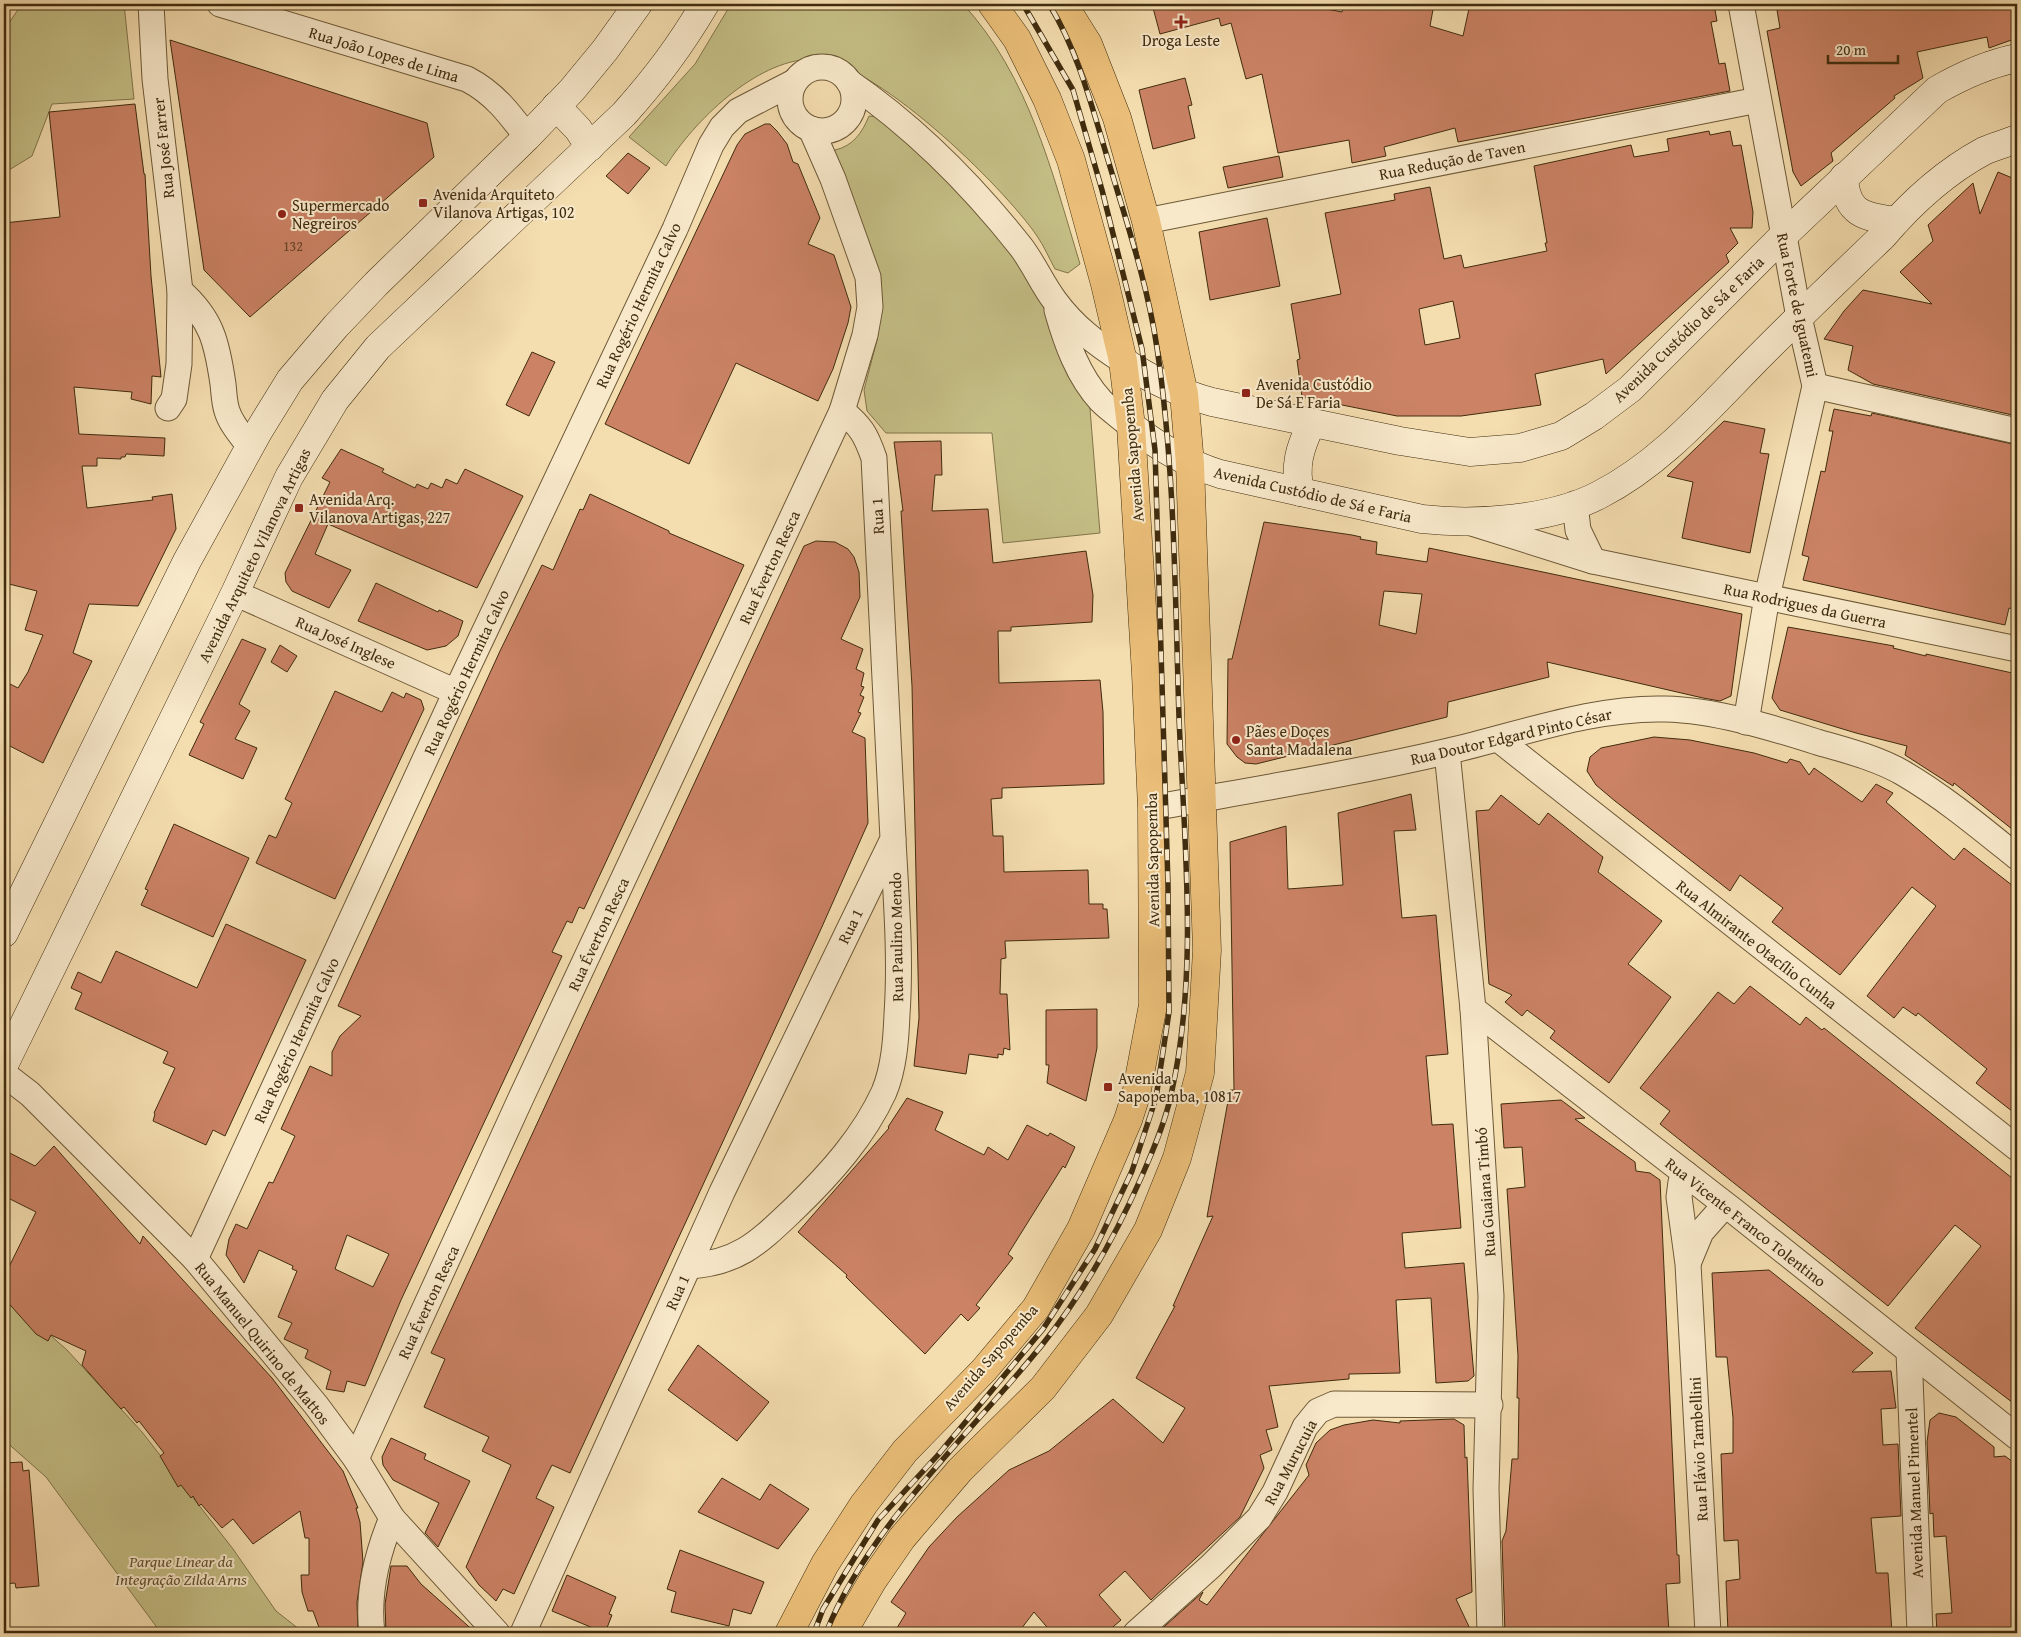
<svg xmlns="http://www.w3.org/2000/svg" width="2021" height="1637" font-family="'Gentium Book Plus',serif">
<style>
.green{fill:#c4be85;stroke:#82754a}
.building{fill:#cb8265;stroke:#402c0e;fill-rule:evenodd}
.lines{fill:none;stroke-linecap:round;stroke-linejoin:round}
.street-casing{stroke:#6d5836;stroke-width:27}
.secondary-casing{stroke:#402c0e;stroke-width:29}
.primary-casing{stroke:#402c0e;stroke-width:29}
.street{stroke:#f8e9cb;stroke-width:25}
.secondary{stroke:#f8e9cb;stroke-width:28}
.primary{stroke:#eabe78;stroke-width:28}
.rail-casing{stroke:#402c0e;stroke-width:5.5}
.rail{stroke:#f8e9cb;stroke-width:4;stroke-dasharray:11;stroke-linecap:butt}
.poi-dot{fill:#8f2418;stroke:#f8e9cb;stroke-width:2}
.labels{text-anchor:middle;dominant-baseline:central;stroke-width:4;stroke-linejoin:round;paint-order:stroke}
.number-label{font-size:14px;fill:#634224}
.poi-label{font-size:16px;fill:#402c0e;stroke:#f8e9cb;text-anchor:start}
.street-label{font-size:16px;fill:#402c0e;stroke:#f8e9cb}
.park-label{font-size:16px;font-style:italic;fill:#61502c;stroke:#f8e9cb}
</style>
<rect width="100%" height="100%" fill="#f4ddaf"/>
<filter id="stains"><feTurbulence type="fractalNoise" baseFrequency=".004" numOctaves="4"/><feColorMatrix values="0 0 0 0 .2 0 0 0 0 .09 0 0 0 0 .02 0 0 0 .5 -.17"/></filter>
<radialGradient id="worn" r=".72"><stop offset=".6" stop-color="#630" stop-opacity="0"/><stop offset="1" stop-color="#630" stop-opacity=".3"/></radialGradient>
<g class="green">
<path d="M22 4H124L134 99 52 104 32 156 4 173V30Z"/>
<path d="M731 4H963C1029 76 1052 172 1080 264L1068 273 1055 269C1049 258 1044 246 1037 236 1004 187 871 57 811 59 755 61 694 121 666 166L629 137 695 64Z"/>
<path d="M869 116 878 117 957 184 1084 334 1100 533 1003 543 992 433H886L867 411 864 390 877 340 881 310 832 161 835 150C853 146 862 133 869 116Z"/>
<path d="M4 1294 67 1350 142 1432 233 1549 276 1611 304 1633H161L46 1477 4 1440Z"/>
</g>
<g class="building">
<path d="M1152 4H1301L1342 12 1344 4H1434L1430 26 1463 36 1470 4H1714L1717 21 1711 22 1719 64 1725 63 1730 91 1458 142 1455 128 1384 147 1386 156 1352 163 1349 140 1278 153 1262 74 1246 79 1231 23 1221 26 1219 18 1160 34Z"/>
<path d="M1776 4H2017V38L1989 48 1987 37 1917 52 1923 78 1894 96 1895 98 1831 153 1833 161 1801 186 1793 172 1767 31 1780 28Z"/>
<path d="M170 40 427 123 434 157 250 317 204 270Z"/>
<path d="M1185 78 1192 105 1188 106 1195 138 1153 149 1139 90Z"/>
<path d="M135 104 144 174H145L151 276 161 377 152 376 151 404 131 399 132 392 74 387 79 434 165 438 164 456 126 454 125 457H121V459L97 458V466H82L87 508 153 500 152 497 172 494 176 529 138 606 89 604 73 653 92 661 43 763 4 743V681L18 688 28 672 43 635 25 630 37 591 5 583 4 575V223L60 217 49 112Z"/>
<path d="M765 124H770L777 131 787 144 793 162 798 164 820 218 808 244 834 255 851 307 848 323 833 369 818 401 736 363 689 464 605 424 737 145 745 134Z"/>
<path d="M1709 131 1710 135 1730 131 1733 146 1741 145 1753 212 1752 228H1730L1738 243 1726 255 1729 262 1606 374 1603 359 1535 374 1541 405 1461 416H1397L1302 397 1297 360 1300 359 1291 304 1341 294 1325 213 1395 200 1394 194 1430 187 1444 259 1461 255 1464 268 1547 251 1545 243H1547L1534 166 1631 145 1634 157 1669 151 1667 139ZM1453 301 1460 338 1425 345 1419 309Z"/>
<path d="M628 153 650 168 628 194 606 176Z"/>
<path d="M1279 156 1283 177 1228 188 1223 167Z"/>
<path d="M1998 172 2017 180V416L1873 384 1848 370 1853 346 1824 339 1844 311 1863 290 1932 304 1900 272 1933 241 1928 225 1973 183 1980 214Z"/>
<path d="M1267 218 1280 286 1210 300 1199 232Z"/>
<path d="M532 352 555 362 529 416 506 405Z"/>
<path d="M1834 409 1871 416 1872 413 2017 445V610L2009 608 2005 625 1803 580 1809 557 1802 555 1821 471 1825 472 1833 431H1829Z"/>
<path d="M1724 421 1765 429 1760 453 1769 454 1750 553 1682 538 1693 482 1667 476Z"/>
<path d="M941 441 942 475H935L932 511 988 509 993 563 1086 551 1093 595 1092 622 1011 627V631H998L999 683 1100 680 1103 712 1104 784 1002 788V798L991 799 993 836H1003L1004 872 1088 870 1089 904H1103V909H1107L1109 938 1005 941 1006 958 1001 959 1000 994H1007L1010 1050 1004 1048 1003 1055 998 1054V1058L969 1054 966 1074 914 1066 919 1018 912 686 901 511H903L894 442Z"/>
<path d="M341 449 384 469 382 472 415 488 417 484 428 489 431 483 442 488 446 479 457 484 465 469 523 496 477 588 328 524 315 554 351 570 329 608 292 591 286 582 285 573 330 482 322 478Z"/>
<path d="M590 494 669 531V533L744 565 584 909 579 907 572 923 567 921 552 952 562 956 401 1300 365 1386 347 1381 344 1392 326 1389 331 1371 305 1358 308 1350 284 1339 292 1323 278 1317 297 1271 292 1269 293 1266 259 1250 244 1283 226 1255 229 1239 236 1224 247 1229 269 1182 273 1183 295 1136 281 1129 310 1066 332 1076V1052L340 1036 361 1016 338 1006 500 651 542 565 553 570 580 509 583 510ZM347 1235 389 1254 373 1287 335 1269Z"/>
<path d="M1264 522 1352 535 1361 537 1360 539 1377 542 1376 554 1427 562 1429 548 1742 614 1731 696 1720 701 1703 698 1547 662 1549 677 1448 702 1447 717 1256 764 1245 763 1237 757 1227 744 1228 659H1232ZM1384 591 1422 594 1416 634 1379 625Z"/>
<path d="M816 541 835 542 848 549 854 557 859 572 860 597 841 639 863 649 856 669 864 673 861 686 864 687 860 695 864 697 858 712 861 713 852 732 865 738 868 823 821 929 570 1473 552 1465 544 1481 536 1498 554 1507 514 1594 503 1589 496 1601 479 1585 466 1567 511 1465 482 1451 489 1437 424 1407 445 1359 431 1353 804 546Z"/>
<path d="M376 583 438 612 439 610 463 621 458 636 446 646 427 650 358 621Z"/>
<path d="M1788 627 1894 646 1893 648 1926 656V654L2017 674V833L1954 783 1953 786 1905 755 1907 746 1856 733 1780 710 1772 698Z"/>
<path d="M242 639 266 649 239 704 250 711 235 739 257 748 243 779 189 755 204 724 200 722Z"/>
<path d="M280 645 297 656 287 672 271 662Z"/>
<path d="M335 691 382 712 392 692 404 698 406 693 421 700 424 709 335 899 256 863 269 835 276 838 292 803 285 799Z"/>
<path d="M1654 737 1690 740 1754 753 1787 763 1790 759 1800 762 1809 775 1814 768 1862 802 1876 784 1893 793 1886 802 1954 860 1964 848 2017 889V1115L1976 1083 1987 1069 1918 1013 1916 1016 1903 1007 1894 1018 1867 996 1936 906 1912 887 1840 975 1772 922 1783 908 1740 875 1730 891 1615 801 1596 785 1587 771 1590 757 1601 748Z"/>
<path d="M1411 794 1416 830 1394 831 1402 918 1436 915 1448 1054 1426 1056 1432 1125 1453 1124 1461 1228 1402 1233 1405 1268 1464 1263 1474 1376 1468 1381 1436 1383 1431 1298 1396 1300 1400 1373 1349 1374V1379L1269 1386 1278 1427 1266 1430 1272 1450 1260 1455 1264 1468 1240 1517 1151 1600 1125 1571 1099 1595 1121 1620 1106 1633H1052L1034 1612 1018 1633H894L906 1613 891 1602 929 1547 957 1517 1009 1470 1049 1451 1113 1399 1163 1443 1185 1408 1136 1378 1175 1306H1173L1213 1216 1207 1217 1230 1090H1234L1230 842 1286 826 1288 889 1343 885 1338 813Z"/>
<path d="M1501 795 1539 825 1548 813 1603 857 1598 872 1662 921 1628 964 1671 997 1609 1083 1550 1038 1555 1031 1527 1010 1522 1016 1505 1002 1512 995 1489 984 1476 811 1489 810Z"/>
<path d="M174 824 249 858 213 937 141 905 148 890 145 889Z"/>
<path d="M226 924 306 960 225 1136 213 1130 206 1145 153 1121 155 1114 154 1113 175 1068 163 1063 168 1052 75 1009 82 993 71 988 78 972 101 983 116 951 197 988Z"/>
<path d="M1750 986 1800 1025 1806 1017 1822 1030 1824 1028 2017 1182V1406L1915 1328 1981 1246 1955 1225 1888 1306 1660 1124 1670 1111 1640 1088 1718 992 1734 1004Z"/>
<path d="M1097 1009V1048L1086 1101 1047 1083 1049 1065H1046V1010Z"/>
<path d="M907 1098 943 1112 935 1130 984 1155 988 1147 1008 1160 1027 1125 1048 1136 1050 1133 1075 1147 1065 1168 1063 1166 1008 1254 1013 1258 976 1305 980 1308 968 1321 961 1314 925 1354 854 1285 846 1277 847 1275 798 1232 889 1128 888 1127Z"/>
<path d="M1561 1100 1585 1118 1575 1119 1635 1162 1636 1171 1650 1173 1660 1180 1677 1555H1679L1680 1583 1666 1584 1669 1633H1505L1502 1541 1506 1531 1512 1459H1518L1519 1398H1517L1518 1356 1507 1189 1525 1187 1522 1147 1504 1148 1501 1104Z"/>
<path d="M54 1146 140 1244 143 1236 272 1378 343 1471 358 1508H356L360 1522 363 1562 357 1602 358 1633H321L313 1611H308L302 1592 301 1575H309V1538H305L300 1511 253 1544 233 1519 222 1528 201 1504 199 1506 193 1496 191 1498 181 1485 178 1487 160 1456 164 1453 139 1421 137 1423 124 1407 121 1409 82 1365 86 1351 51 1335 48 1341 36 1334 4 1298V1277L36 1212 4 1196V1150L35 1166Z"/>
<path d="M1769 1270 1873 1353 1852 1372 1891 1371 1896 1408 1881 1409 1883 1445 1898 1444 1901 1516 1871 1518 1876 1573H1888L1892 1633H1728L1726 1581 1740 1579 1738 1540 1724 1541 1721 1454 1733 1453V1418L1727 1357H1716L1712 1273Z"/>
<path d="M698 1345 769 1402 737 1441 668 1390Z"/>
<path d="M1939 1413 1956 1417 1994 1447V1457L2005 1456 2017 1465V1633H1937L1936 1614 1952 1613 1946 1536 1934 1537 1933 1513 1930 1514 1927 1442 1930 1420Z"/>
<path d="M1454 1419 1464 1425 1465 1458 1467 1457 1472 1592 1456 1599 1472 1633H1157L1203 1592 1199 1600 1207 1605 1309 1475 1306 1465 1316 1443 1330 1430 1344 1425 1373 1420 1400 1423V1421Z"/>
<path d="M391 1438 426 1454 424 1459 470 1481 438 1547 425 1533 439 1503 393 1480 383 1465 382 1457Z"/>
<path d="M22 1462 23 1471 29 1470 39 1586 16 1588 15 1583 4 1584V1463Z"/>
<path d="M722 1478 760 1500 770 1484 809 1509 778 1549 698 1512Z"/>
<path d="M680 1550 764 1582 751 1614 733 1609 729 1626 671 1612 676 1592 667 1589Z"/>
<path d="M391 1566H407L421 1584 476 1633H386L385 1604Z"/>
<path d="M567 1575 616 1597 609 1614 612 1615 605 1633 552 1611Z"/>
</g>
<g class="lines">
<defs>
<g id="street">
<path d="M151 4 155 79 180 291 179 364 174 399 168 408"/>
<path d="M220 4 467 79C494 93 509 113 527 137"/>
<path d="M1741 4 1799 317 1815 386 1767 597 1746 722"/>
<circle cx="822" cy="99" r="32"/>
<path d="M849 82C913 126 972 185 1021 247 1034 264 1042 284 1055 301 1074 327 1097 344 1123 361"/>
<path d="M1146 221 1758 100"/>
<path d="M180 291C212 319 217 343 223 384 224 392 224 402 227 411 231 424 241 435 250 447"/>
<path d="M1057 310C1066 342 1078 376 1101 401 1110 410 1122 418 1131 426"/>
<path d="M1815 386 2017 431"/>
<path d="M1575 504 1578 530 1593 561"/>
<path d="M1472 523 1593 561 2017 649"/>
<path d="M235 593 456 692"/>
<path d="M1498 739 2017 1148"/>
<path d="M1447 752 1473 1009 1491 1296 1486 1489 1490 1633"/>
<path d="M1152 808C1251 790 1351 774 1449 751 1519 735 1592 707 1665 709 1714 710 1770 727 1817 742 1845 750 1877 758 1903 773 1944 797 1981 828 2017 857"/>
<path d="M1473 1009 1735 1212 2017 1437"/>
<path d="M4 1074 30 1094 195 1259 316 1405 356 1459 392 1518 497 1633"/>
<path d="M1686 1174 1681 1182 1679 1197 1688 1264 1708 1633"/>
<path d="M195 1259 456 692 675 229 711 145 722 127 738 111 794 82"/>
<path d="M1689 1261 1701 1232 1725 1205"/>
<path d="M689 1266C740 1263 760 1241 795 1208 830 1174 864 1136 884 1092 894 1068 896 1040 897 1014 901 956 896 898 893 840"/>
<path d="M1909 1352 1920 1633"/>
<path d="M356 1459 520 1100 842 411"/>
<path d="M372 1633C367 1594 377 1554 392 1518"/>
<path d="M523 1633 722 1192 893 839 874 458C866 435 861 426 842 411L865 335 870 307 868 277 833 179 811 129"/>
<path d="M1136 1633 1211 1566 1259 1518 1275 1492 1305 1427 1318 1411 1334 1404 1490 1405"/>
</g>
<g id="secondary">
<path d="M556 106 578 129 590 147"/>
<path d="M1844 177C1846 214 1864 217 1896 221"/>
<path d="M1123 361C1151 380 1179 393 1212 402L1400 441 1470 452 1520 448 1561 436 1594 416 1630 389 1784 235 1937 90C1963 75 1988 64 2017 58"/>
<path d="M1131 426C1161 448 1185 463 1220 474L1422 519C1475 525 1551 520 1599 495 1658 465 1702 415 1748 368 1792 323 1837 280 1883 236 1912 202 1945 172 1984 151 1995 146 2007 143 2017 139"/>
<path d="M1300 492C1294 465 1300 448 1311 424"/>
<path d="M4 933 187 561 258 432 290 380 336 326 376 284 527 137 572 90 605 50 638 4"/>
<path d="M4 1065 235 593 289 477 335 400 378 347 624 114C657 77 680 46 705 4"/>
</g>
<g id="primary">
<path d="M789 1633 825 1564 864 1504 905 1451 984 1370 1036 1308 1081 1229 1128 1120 1136 1095 1153 1005 1152 808 1146 674 1131 426 1123 361 1105 284 1071 160 1047 99 1017 39 992 4"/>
<path d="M842 1633 873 1580 902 1538 960 1470 1043 1388 1099 1315 1148 1230 1177 1158 1200 1073 1207 950 1190 464 1184 394 1146 221 1117 118 1088 44 1063 4"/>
</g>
</defs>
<use href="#street" class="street-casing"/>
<use href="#secondary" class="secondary-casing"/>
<use href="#primary" class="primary-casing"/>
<use href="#street" class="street"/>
<use href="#secondary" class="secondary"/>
<use href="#primary" class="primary"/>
<defs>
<g id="rail">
<path d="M814 1633 823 1609 878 1520 938 1455 1043 1329 1095 1249 1132 1171 1156 1098 1169 1012 1168 885 1155 450 1142 349 1102 190 1073 90 1023 4"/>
<path d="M826 1633C867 1528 971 1433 1042 1345 1082 1295 1115 1237 1141 1178 1152 1153 1165 1123 1171 1095 1199 972 1184 842 1179 717 1175 595 1175 469 1157 348 1148 286 1126 220 1108 160 1092 107 1078 51 1049 4"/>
</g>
</defs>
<use href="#rail" class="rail-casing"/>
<use href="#rail" class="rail"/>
</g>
<g class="poi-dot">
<path d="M1178.5 14.5h5v5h5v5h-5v5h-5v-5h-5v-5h5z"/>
<rect x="418" y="198" width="10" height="10" rx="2.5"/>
<circle cx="282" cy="214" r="5"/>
<rect x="1241" y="388" width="10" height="10" rx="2.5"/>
<rect x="294" y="503" width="10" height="10" rx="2.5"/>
<circle cx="1236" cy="740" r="5"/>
<rect x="1103" y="1082" width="10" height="10" rx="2.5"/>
</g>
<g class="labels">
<g class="number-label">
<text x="293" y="246">132</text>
</g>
<g class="poi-label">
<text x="1181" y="40" text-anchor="middle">Droga Leste</text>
<text x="433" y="194">Avenida Arquiteto<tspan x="433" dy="18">Vilanova Artigas, 102</tspan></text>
<text x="292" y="205">Supermercado<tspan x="292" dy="18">Negreiros</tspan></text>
<text x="1256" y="384">Avenida Custódio<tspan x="1256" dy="18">De Sá E Faria</tspan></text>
<text x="309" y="499">Avenida Arq.<tspan x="309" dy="18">Vilanova Artigas, 227</tspan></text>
<text x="1246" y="731">Pães e Doçes<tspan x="1246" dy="18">Santa Madalena</tspan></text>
<text x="1118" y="1078">Avenida<tspan x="1118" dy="18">Sapopemba, 10817</tspan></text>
</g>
<g class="street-label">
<text transform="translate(384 54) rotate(17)">Rua João Lopes de Lima</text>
<text transform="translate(163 148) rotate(-96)">Rua José Farrer</text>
<text transform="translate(1452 160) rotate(-11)">Rua Redução de Taven</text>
<text transform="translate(638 305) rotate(-65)">Rua Rogério Hermita Calvo</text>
<text transform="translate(1798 305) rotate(78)">Rua Forte de Iguatemi</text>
<text transform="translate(1688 329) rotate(-44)">Avenida Custódio de Sá e Faria</text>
<text transform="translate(1132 455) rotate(-95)">Avenida Sapopemba</text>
<text transform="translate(1313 494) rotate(13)">Avenida Custódio de Sá e Faria</text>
<text transform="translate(877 516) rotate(-93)">Rua 1</text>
<text transform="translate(254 555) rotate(-64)">Avenida Arquiteto Vilanova Artigas</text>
<text transform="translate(769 567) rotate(-65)">Rua Éverton Resca</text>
<text transform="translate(1805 605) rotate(12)">Rua Rodrigues da Guerra</text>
<text transform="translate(346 642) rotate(24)">Rua José Inglese</text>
<text transform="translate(466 672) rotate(-65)">Rua Rogério Hermita Calvo</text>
<text transform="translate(1511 736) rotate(-13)">Rua Doutor Edgard Pinto César</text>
<text transform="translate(1152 860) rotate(-91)">Avenida Sapopemba</text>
<text transform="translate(850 926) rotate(-64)">Rua 1</text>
<text transform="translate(598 934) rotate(-65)">Rua Éverton Resca</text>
<text transform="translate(896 937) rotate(-91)">Rua Paulino Mendo</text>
<text transform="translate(1757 944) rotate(38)">Rua Almirante Otacílio Cunha</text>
<text transform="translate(296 1040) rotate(-65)">Rua Rogério Hermita Calvo</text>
<text transform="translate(1485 1192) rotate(-94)">Rua Guaiana Timbó</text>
<text transform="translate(1746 1222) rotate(38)">Rua Vicente Franco Tolentino</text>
<text transform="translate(677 1292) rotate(-66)">Rua 1</text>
<text transform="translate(428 1302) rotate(-65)">Rua Éverton Resca</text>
<text transform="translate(263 1343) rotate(51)">Rua Manuel Quirino de Mattos</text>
<text transform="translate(990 1357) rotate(-49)">Avenida Sapopemba</text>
<text transform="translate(1698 1449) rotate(-93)">Rua Flávio Tambellini</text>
<text transform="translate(1290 1462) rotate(-62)">Rua Murucuia</text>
<text transform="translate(1914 1493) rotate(-92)">Avenida Manuel Pimentel</text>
</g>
<g class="park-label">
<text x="181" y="1561">Parque Linear da<tspan x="181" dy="18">Integração Zilda Arns</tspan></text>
</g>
</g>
<rect width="2021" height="1637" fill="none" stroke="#f4ddaf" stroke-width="20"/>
<rect x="5" y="5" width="2011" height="1627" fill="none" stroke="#402c0e" stroke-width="2.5"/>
<rect x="10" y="10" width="2001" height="1617" fill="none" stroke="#402c0e"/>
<path d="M1828 55v8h70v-8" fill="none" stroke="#402c0e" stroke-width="2.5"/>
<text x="1836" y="55" font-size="15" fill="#402c0e" stroke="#f8e9cb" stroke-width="4" paint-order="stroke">20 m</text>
<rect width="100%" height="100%" filter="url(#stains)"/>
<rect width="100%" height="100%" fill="url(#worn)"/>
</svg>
